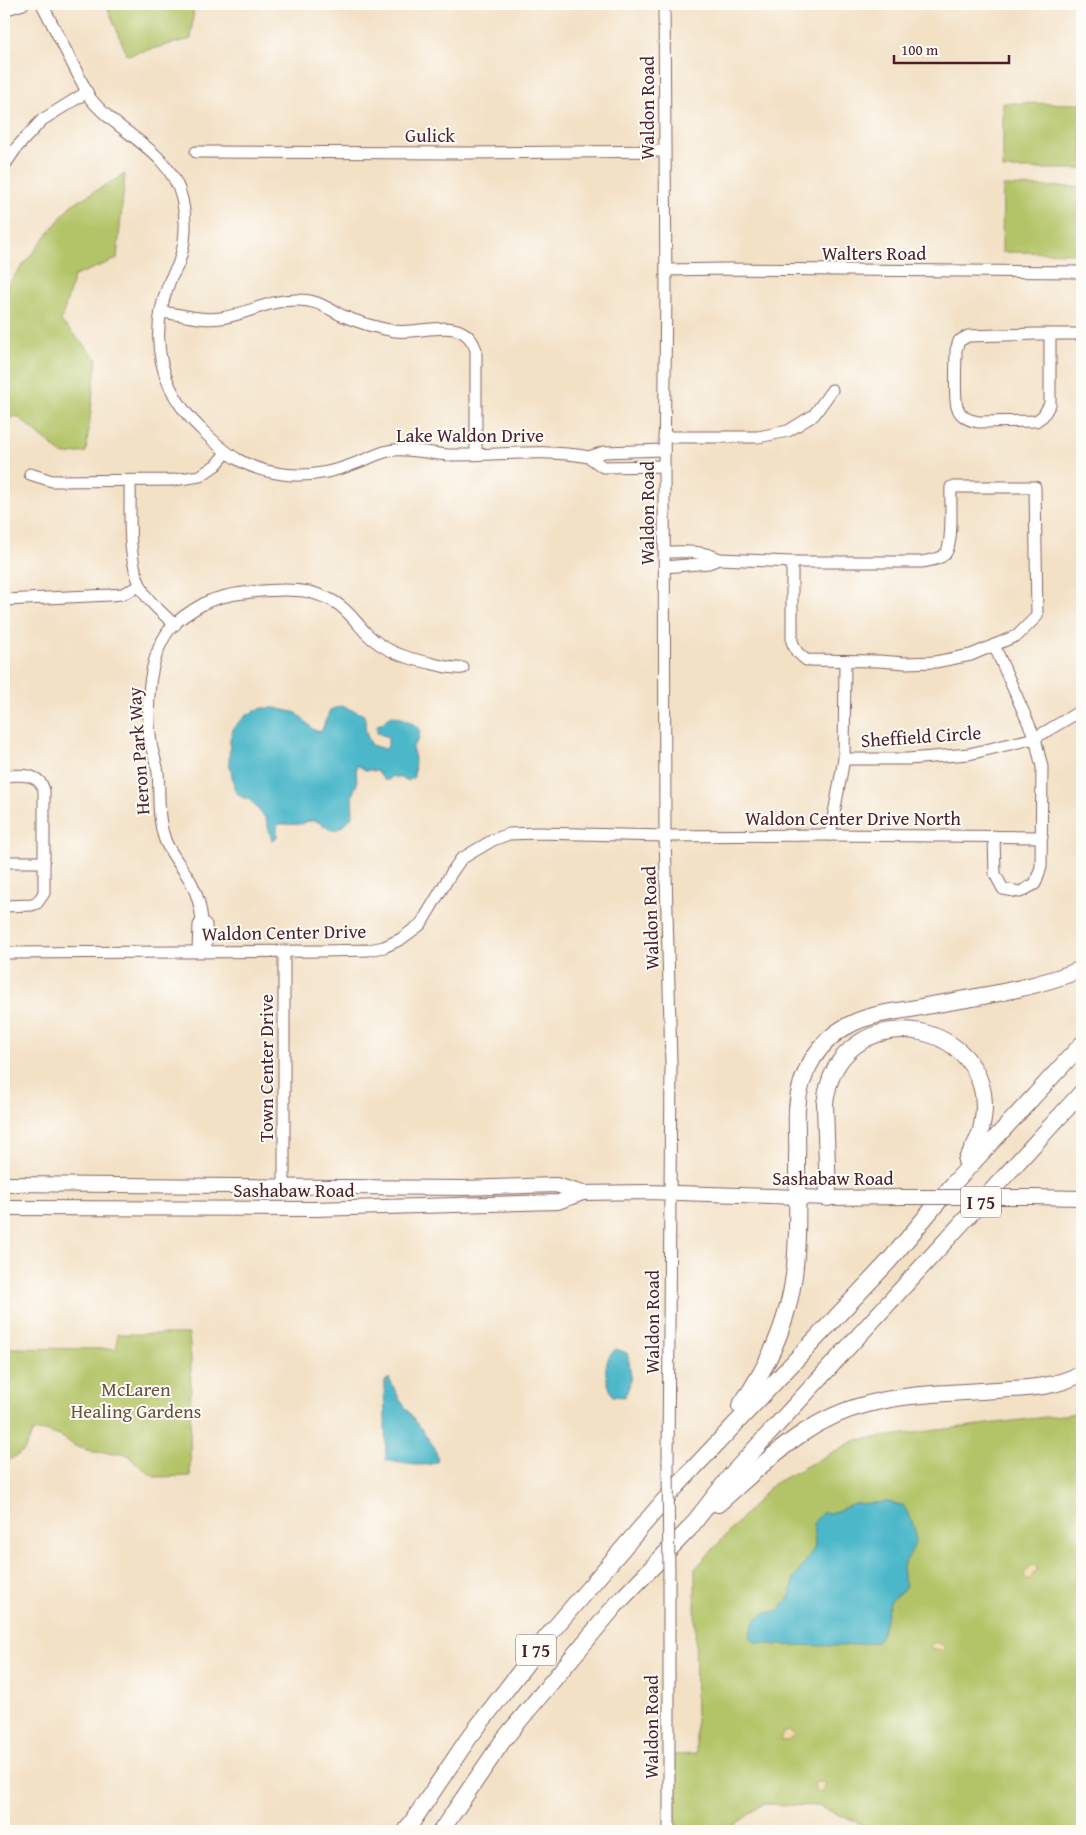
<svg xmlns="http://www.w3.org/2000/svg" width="1086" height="1835" font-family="'Gentium Book Plus',serif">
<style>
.green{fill:#b3c467;stroke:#7e7249}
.sand{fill:#eeda9e;stroke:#9c7c64}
.water{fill:#4cb7c9;stroke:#4b6b7a}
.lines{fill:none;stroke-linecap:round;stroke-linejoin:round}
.minor-casing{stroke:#856361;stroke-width:13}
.major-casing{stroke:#856361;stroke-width:16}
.highway-casing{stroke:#856361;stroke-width:18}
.minor{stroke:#fff;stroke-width:11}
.major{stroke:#fff;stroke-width:14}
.highway{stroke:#fff;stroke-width:16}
.minor-bridge-casing{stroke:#856361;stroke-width:13;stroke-linecap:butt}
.major-bridge-casing{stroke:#856361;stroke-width:16;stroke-linecap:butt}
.minor-bridge{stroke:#fff;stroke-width:11}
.major-bridge{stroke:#fff;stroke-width:14}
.labels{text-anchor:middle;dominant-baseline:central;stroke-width:4;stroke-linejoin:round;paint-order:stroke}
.shield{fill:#fdfcf7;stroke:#806168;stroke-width:1}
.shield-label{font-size:18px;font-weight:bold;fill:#4a1f2b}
.street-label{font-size:19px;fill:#4a1f2b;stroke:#fdfcf7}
.park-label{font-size:19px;fill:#6a513d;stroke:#fdfcf7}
</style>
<rect width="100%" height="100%" fill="#fdfcf7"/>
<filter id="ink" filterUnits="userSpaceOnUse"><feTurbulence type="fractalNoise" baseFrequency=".02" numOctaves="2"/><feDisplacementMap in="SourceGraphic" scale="10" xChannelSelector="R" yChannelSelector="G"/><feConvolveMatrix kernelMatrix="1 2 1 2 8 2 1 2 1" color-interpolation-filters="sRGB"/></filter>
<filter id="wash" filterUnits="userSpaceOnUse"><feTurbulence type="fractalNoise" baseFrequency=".0096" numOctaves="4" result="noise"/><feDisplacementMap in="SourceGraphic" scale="20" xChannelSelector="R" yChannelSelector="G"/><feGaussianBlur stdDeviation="1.12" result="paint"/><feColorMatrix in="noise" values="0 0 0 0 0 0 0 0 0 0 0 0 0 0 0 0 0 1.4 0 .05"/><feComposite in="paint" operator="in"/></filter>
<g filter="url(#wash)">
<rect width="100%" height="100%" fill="#f3e1c6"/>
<g class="green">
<path d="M106 4H194L191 39 127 55Z"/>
<path d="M1003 103 1082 104V169H1003Z"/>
<path d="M125 174 117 259 74 276 61 321 97 359 86 452 63 455 17 416 4 420V289L71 205Z"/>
<path d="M1003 186 1082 187V253L1002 252Z"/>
<path d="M117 1334H189L191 1358 190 1476 154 1477 134 1462 130 1456 123 1453 93 1452 75 1446 62 1437 45 1431 33 1432 24 1451 4 1463V1348L117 1349Z"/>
<path d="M1082 1411V1831H878L818 1806 763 1804 732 1827 733 1831H673V1755L696 1754 695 1569 773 1484 856 1440 1079 1413Z"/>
</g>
<g class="sand">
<path d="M1033 1565 1037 1566V1570L1033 1574 1030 1580H1026L1024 1574Z"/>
<path d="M936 1642 945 1646V1651L930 1648 931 1644Z"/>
<path d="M788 1730 794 1732 795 1736 784 1741 780 1740 782 1734Z"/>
<path d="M820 1782 826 1783 823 1791 819 1792 815 1790 814 1786 815 1783Z"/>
</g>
<g class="water">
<path d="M341 706 363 714C367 720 364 725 366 732 367 737 370 740 371 745L385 749 388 746V737L377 733V725L383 723 389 716C402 716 411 722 420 729L419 738 412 748 415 758 414 777 408 781C403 777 398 779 392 776L389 780H384L377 771 365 770 359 766H356L357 784 352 795 353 816C325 846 331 819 310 821 306 821 304 824 300 824 293 825 286 824 280 824L277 827V838L272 841 266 819 250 800 241 797 235 791 229 761 230 739 234 727 248 714 263 708H275L297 713 314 730 321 732 330 710Z"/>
<path d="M616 1349 627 1353C631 1368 633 1384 624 1397L613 1396C605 1380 601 1361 616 1349Z"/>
<path d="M389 1378 400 1400 435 1448 438 1461C427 1469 399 1463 386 1460L384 1382Z"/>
<path d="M887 1502 903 1505C910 1517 919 1531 914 1545 908 1565 897 1561 906 1585 903 1593 894 1595 890 1603 884 1617 887 1630 876 1642L843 1646 776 1645 755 1642 750 1637C753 1618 760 1612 779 1611L791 1594 794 1579 815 1547 813 1523 823 1512 831 1513 855 1504Z"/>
</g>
</g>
<g filter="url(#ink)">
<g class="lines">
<defs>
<g id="minor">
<path d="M42 4 90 98C119 135 170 149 182 199 187 220 186 241 179 262 177 269 171 276 169 283 148 337 159 389 201 429 227 455 245 469 283 474 312 478 337 471 364 460 374 456 383 451 394 450 410 448 432 454 449 455 496 456 542 448 589 457"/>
<path d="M664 4 666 289 664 466 665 836 671 1063 668 1462"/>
<path d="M4 10 23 4"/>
<path d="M196 152 469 153 664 151"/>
<path d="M4 166 17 147 42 120 87 92"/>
<path d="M666 270 725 269 1082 272"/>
<path d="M161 312C181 314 201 321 221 318 248 314 270 299 298 300 317 300 325 307 341 315 357 322 377 328 395 331 423 335 464 313 476 350V454"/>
<path d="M1050 335V404L1043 416 1036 421 979 422C969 421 960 416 957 407 954 397 956 361 956 350L959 341 968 336 1037 334H1082"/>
<path d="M664 437H758L788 431 814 415 832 390"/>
<path d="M664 466 603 467 589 457 604 452 664 450"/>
<path d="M30 474 52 481 174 480 200 476 216 465 226 453"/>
<path d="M130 481C131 516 126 559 143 591 150 604 165 615 175 625"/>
<path d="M665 552C683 552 702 550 719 559L709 563 665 567"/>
<path d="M719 559 792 562H922C930 560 939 560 945 554 954 544 950 501 951 487H1035L1037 616 1018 635 971 655 935 662 905 663 879 661 806 660 797 652 792 642V562"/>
<path d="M4 600 110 595 122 594 141 586"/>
<path d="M844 759H908L969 754 1035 738 1082 710"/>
<path d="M4 776C19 775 40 772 44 791V893L37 903 32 905 4 906"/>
<path d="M830 835 844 759 845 661"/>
<path d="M994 836 995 874 1003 889 1020 892 1035 884 1041 867 1042 767 1035 738 994 645"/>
<path d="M4 862H44"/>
<path d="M202 921C201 908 197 894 191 882 183 868 171 855 165 840 157 818 160 796 158 773 157 763 152 753 151 743 146 708 147 660 169 630 178 619 192 610 205 603 227 592 284 587 309 592 315 593 321 596 327 598 344 605 354 620 366 633 384 651 405 658 430 663 441 666 451 669 463 668"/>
<path d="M198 951 199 925 202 921 206 925V951"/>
<path d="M284 951V1186"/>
<path d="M4 953 323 951 369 950 384 947 401 939 421 924 452 872 461 859 493 840 509 834 537 833 665 836 830 835 1042 837"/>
<path d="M669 1831V1580"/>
</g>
<g id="major">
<path d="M4 1184 463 1188 556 1185 583 1193 647 1192 828 1198 903 1197"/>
<path d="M1031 1197 1082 1198"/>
<path d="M4 1208 314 1209 558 1202 583 1193"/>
</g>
<g id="highway">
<path d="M828 1198 825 1104C837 988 1008 1018 981 1130 978 1141 972 1151 966 1161"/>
<path d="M740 1406C768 1367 788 1322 794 1275 799 1236 797 1196 797 1158 798 1141 796 1125 797 1109 799 1074 819 1039 851 1024 872 1013 898 1012 921 1007 975 997 1031 990 1082 969"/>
<path d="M718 1504C765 1463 805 1419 868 1404 910 1393 955 1393 997 1390 1026 1388 1056 1388 1082 1373"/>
<path d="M406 1831 468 1739 546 1638 581 1597 674 1489 889 1261 954 1183 1082 1044"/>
<path d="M441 1831 504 1739 615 1606 689 1529 731 1475 1082 1092"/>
</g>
</defs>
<use href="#minor" class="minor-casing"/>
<use href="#major" class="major-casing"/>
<use href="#highway" class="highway-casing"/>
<use href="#minor" class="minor"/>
<use href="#major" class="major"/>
<use href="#highway" class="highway"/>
<defs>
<path id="minor-bridge" d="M668 1462 669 1580"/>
<path id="major-bridge" d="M903 1197H1031"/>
</defs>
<use href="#minor-bridge" class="minor-bridge-casing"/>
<use href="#major-bridge" class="major-bridge-casing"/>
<use href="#minor-bridge" class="minor-bridge"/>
<use href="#major-bridge" class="major-bridge"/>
</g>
</g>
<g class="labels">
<g class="shield">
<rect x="961" y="1186.5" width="40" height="31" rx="4"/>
<rect x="516" y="1634.5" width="40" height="31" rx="4"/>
</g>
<g class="shield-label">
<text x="981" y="1202">I 75</text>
<text x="536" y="1650">I 75</text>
</g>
<g class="street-label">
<text transform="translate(647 108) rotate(-90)">Waldon Road</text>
<text x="430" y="135">Gulick</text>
<text x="874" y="253">Walters Road</text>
<text x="470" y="435">Lake Waldon Drive</text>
<text transform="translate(647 513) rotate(-90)">Waldon Road</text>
<text transform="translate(921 736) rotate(-4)">Sheffield Circle</text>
<text transform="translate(138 751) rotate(-94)">Heron Park Way</text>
<text x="853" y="818">Waldon Center Drive North</text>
<text transform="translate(650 918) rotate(-92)">Waldon Road</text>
<text transform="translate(284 932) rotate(-1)">Waldon Center Drive</text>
<text transform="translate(266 1068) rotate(-90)">Town Center Drive</text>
<text x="833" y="1178">Sashabaw Road</text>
<text x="294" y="1190">Sashabaw Road</text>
<text transform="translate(652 1322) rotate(-90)">Waldon Road</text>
<text transform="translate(651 1727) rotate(-90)">Waldon Road</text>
</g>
<g class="park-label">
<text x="136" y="1389">McLaren<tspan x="136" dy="22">Healing Gardens</tspan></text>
</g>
</g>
<rect width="1086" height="1835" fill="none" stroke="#fdfcf7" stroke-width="20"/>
<path d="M894 55v8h115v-8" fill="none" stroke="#4a1f2b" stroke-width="2.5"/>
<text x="901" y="55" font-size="15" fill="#4a1f2b" stroke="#fdfcf7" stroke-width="4" paint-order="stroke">100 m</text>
</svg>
